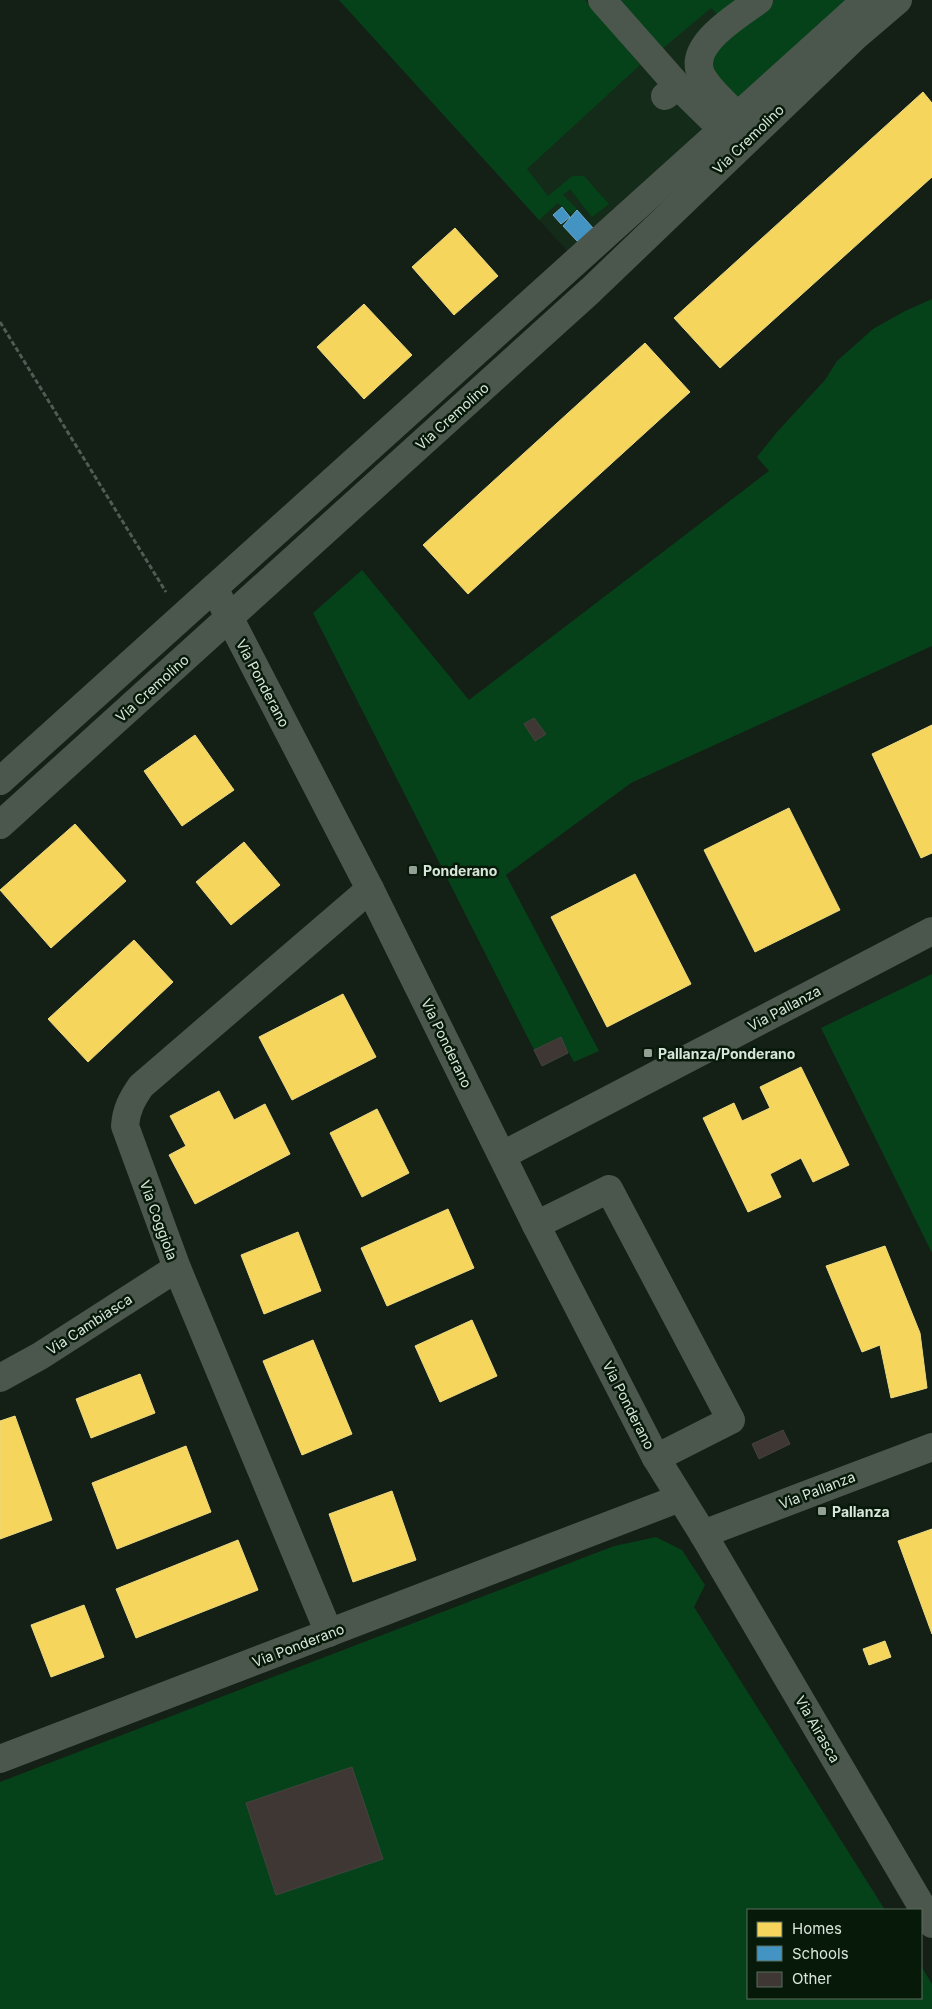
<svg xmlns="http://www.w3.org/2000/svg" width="932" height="2009" font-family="Inter,sans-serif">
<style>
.built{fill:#132b18}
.green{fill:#064219}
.homes{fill:#f6d55c;stroke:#edda82}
.schools{fill:#4393c3;stroke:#70acca}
.building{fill:#3e3734;stroke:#44433f}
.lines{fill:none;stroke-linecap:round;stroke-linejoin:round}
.path{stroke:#515a53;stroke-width:3;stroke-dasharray:5 2.5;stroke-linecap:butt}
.minor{stroke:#4b564d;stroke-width:28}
.poi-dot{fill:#94a095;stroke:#071a0a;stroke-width:2}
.labels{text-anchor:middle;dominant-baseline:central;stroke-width:5;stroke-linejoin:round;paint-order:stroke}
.street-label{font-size:14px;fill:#d9e6da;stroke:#071a0a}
.poi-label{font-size:14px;font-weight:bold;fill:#d9e6da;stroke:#071a0a;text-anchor:start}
</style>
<rect width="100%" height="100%" fill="#141f16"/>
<path class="built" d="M339 0H848L568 252Z"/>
<g class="green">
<path d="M339 0H585L640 65 527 169 548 196 572 176H584L609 204 592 217 570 189 563 195 577 209 571 214 558 203 539 220Z"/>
<path d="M620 0H752L724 21 711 8 662 49Z"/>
<path d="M772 0H848L736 99 713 81 712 59 722 40Z"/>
<path d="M932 299V646L631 783 506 875 599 1051 574 1062 560 1037 534 1050 313 613 362 570 469 700 769 471 757 457 777 432 825 380 837 361 873 329 905 311Z"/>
<path d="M932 974V1253L821 1028Z"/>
<path d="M656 1537 682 1550 705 1585 694 1607 885 1910H748V1998H921V1966L932 1984V2009H0V1782L614 1546Z"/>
</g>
<g class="homes">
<path d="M923 92 932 103V177L720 368 674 318Z"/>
<path d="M455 228 498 276 454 315 412 267Z"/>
<path d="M364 304 412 355 364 399 317 347Z"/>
<path d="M645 343 690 392 468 594 423 545Z"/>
<path d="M932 725V853L921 858 872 754Z"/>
<path d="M195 735 234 790 182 826 144 771Z"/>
<path d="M789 808 840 910 755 952 704 850Z"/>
<path d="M75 824 126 881 51 948 0 890Z"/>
<path d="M244 842 280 885 231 925 196 882Z"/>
<path d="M635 874 691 984 607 1027 551 917Z"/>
<path d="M134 940 173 982 88 1062 48 1019Z"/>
<path d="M343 994 376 1057 292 1100 259 1037Z"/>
<path d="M801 1067 849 1165 813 1182 801 1158 770 1174 781 1197 748 1212 703 1118 734 1103 742 1121 770 1108 760 1087Z"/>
<path d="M219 1091 234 1120 265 1104 290 1154 195 1204 169 1155 186 1146 170 1116Z"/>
<path d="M377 1109 409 1173 362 1197 330 1133Z"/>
<path d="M448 1209 474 1268 387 1306 361 1248Z"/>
<path d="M298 1232 321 1291 264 1314 241 1255Z"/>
<path d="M885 1246 920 1333 927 1388 891 1398 880 1345 862 1352 826 1266Z"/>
<path d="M472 1320 497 1376 440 1402 415 1346Z"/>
<path d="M313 1340 352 1434 302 1455 263 1361Z"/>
<path d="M140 1374 155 1413 91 1438 76 1399Z"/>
<path d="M15 1416 52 1520 0 1539V1421Z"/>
<path d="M186 1446 211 1512 117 1549 92 1483Z"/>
<path d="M392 1491 416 1560 353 1582 329 1514Z"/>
<path d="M932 1529V1634L898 1541Z"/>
<path d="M238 1540 258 1590 136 1638 116 1589Z"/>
<path d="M84 1605 104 1657 51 1677 31 1625Z"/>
<path d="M885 1641 891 1657 869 1665 863 1649Z"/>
</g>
<g class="schools">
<path d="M562 207 570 217 561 224 553 215Z"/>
<path d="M577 210 593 228 578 242 563 226Z"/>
</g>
<g class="building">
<path d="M534 718 546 734 535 741 524 724Z"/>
<path d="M561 1037 568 1053 542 1066 534 1050Z"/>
<path d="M783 1430 790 1444 759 1459 752 1444Z"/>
<path d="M352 1767 383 1859 276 1895 246 1803Z"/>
</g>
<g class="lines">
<path class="path" d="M0 322 166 592"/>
<g class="minor">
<path d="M602 0 678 86"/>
<path d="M665 96 678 86 722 129"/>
<path d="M737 116C726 103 710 91 702 76 685 45 740 15 759 0"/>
<path d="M214 588 370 889 536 1225 656 1458 703 1534 932 1924"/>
<path d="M0 781 866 0"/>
<path d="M0 825 591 290 857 35 898 0"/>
<path d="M503 1155 932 931"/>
<path d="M536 1225 609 1189 731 1420 656 1458"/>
<path d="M0 1378 40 1356 177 1268"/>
<path d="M703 1534 932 1447"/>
<path d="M329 1633 177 1268 125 1126C126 1110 132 1099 141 1086L370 889"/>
<path d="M0 1759 680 1498"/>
</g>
</g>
<g class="poi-dot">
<rect x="408" y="865" width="10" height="10" rx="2.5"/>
<rect x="643" y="1048" width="10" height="10" rx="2.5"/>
<rect x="817" y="1506" width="10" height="10" rx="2.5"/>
</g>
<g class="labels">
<g class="street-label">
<text transform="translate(748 139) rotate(-44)">Via Cremolino</text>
<text transform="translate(452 416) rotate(-42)">Via Cremolino</text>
<text transform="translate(263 683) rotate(62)">Via Ponderano</text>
<text transform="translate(152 688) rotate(-42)">Via Cremolino</text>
<text transform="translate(784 1008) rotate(-28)">Via Pallanza</text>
<text transform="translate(447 1043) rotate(64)">Via Ponderano</text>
<text transform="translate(159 1220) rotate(70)">Via Coggiola</text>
<text transform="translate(89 1324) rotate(-33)">Via Cambiasca</text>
<text transform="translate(629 1405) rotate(63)">Via Ponderano</text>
<text transform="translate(817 1490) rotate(-21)">Via Pallanza</text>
<text transform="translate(298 1645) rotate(-21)">Via Ponderano</text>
<text transform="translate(818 1729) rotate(60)">Via Airasca</text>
</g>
<g class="poi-label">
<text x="423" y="870">Ponderano</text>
<text x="658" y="1053">Pallanza/Ponderano</text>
<text x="832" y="1511">Pallanza</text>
</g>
</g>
<rect x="747" y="1909" width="175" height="90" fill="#071a0a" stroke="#5b6c5d"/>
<rect x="757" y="1922" width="25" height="15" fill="#f6d55c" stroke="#5b6c5d"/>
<text x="792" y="1934" font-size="15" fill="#d9e6da">Homes</text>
<rect x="757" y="1946" width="25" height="15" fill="#4393c3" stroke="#5b6c5d"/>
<text x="792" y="1959" font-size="15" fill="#d9e6da">Schools</text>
<rect x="757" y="1972" width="25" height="15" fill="#3e3734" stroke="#5b6c5d"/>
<text x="792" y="1984" font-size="15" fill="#d9e6da">Other</text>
</svg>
